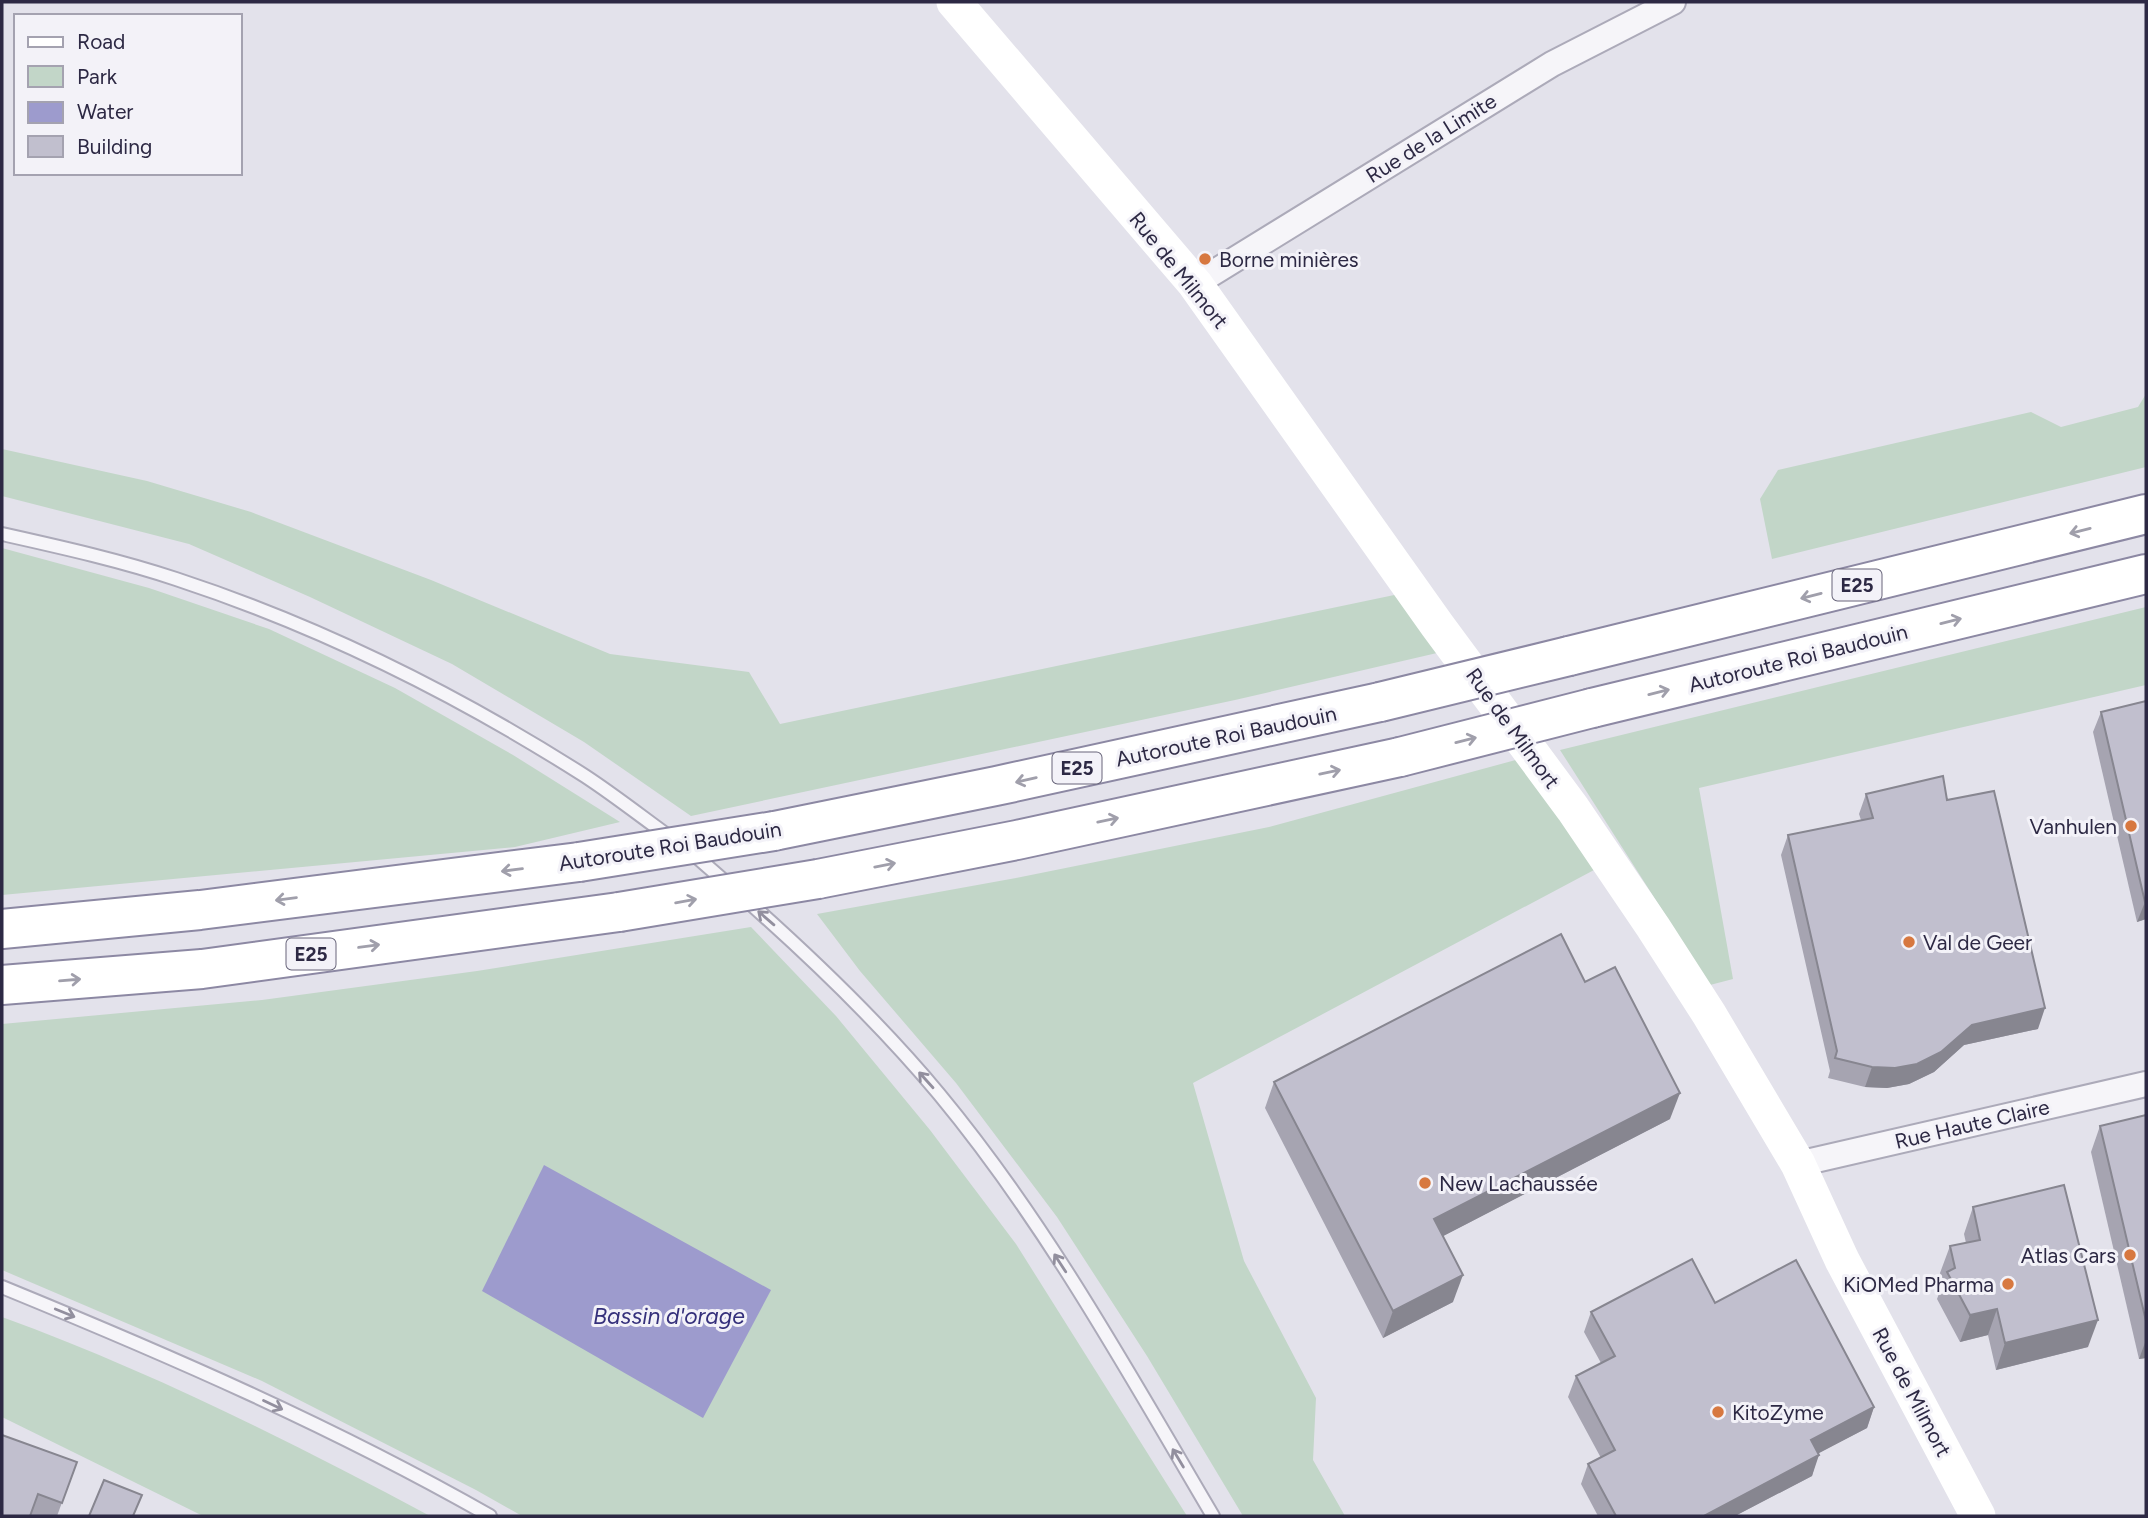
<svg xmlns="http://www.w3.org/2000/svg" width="2148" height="1518" font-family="Figtree,sans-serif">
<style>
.green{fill:#c2d6c8}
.water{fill:#9d9bcd}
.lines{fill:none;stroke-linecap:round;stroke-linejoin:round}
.lane-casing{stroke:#acaab9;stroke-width:16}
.street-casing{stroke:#acaab9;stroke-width:28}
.highway-casing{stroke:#8c88a3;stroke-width:42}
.lane{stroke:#f6f5f9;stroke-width:12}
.street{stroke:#f6f5f9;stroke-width:24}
.secondary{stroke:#fff;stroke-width:35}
.highway{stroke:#fff;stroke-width:38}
.highway-bridge-casing{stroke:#8c88a3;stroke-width:42;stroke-linecap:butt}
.highway-bridge{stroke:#fff;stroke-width:38}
.wall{fill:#a6a4b1}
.shaded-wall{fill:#878690}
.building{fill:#c1bfce;stroke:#878690;stroke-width:2}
.oneway{stroke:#a09fab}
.oneway2{stroke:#928f9e}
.poi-dot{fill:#d77840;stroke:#f3f2f8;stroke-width:2.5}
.labels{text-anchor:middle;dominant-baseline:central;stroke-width:6;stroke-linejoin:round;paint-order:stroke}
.shield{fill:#f3f2f8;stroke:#68657a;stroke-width:2}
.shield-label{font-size:19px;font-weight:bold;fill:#2d2944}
.street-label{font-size:21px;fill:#2d2944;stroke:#f3f2f8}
.poi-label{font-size:21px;fill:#2d2944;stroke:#f3f2f8;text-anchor:start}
.water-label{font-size:23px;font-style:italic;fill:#35307b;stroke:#f3f2f8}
</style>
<rect width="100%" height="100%" fill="#e3e2eb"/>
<g class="green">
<path d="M2146 394V467L1772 559 1760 499 1778 470 2031 412 2061 427 2138 407Z"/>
<path d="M2 449 147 481 251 512 431 580 610 654 749 672 780 724 1399 594 1437 653 1235 700 691 816 584 742 452 664 310 597 189 544 2 496Z"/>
<path d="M2 548 149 588 269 629 395 688 513 755 620 822 515 847 2 895Z"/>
<path d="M2146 607V685L1699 788 1733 979 1710 985 1560 750Z"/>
<path d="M1523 758 1594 870 1193 1083 1244 1261 1316 1398 1313 1460 1345 1516H1243L1147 1356 1057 1217 956 1083 860 971 817 914 1016 878 1269 827Z"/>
<path d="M751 927 836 1016 930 1130 1016 1244 1187 1516H522L476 1490 262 1381 2 1270V1024L262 1000 477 971Z"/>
<path d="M2 1317C150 1371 292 1442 430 1516H203L2 1417Z"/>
</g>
<path class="water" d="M544 1165 771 1290 703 1418 482 1291Z"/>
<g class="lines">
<defs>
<g id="lane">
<path d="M2 534C60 547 119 560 176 579 319 626 458 695 585 776 614 795 642 817 671 838"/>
<path d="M691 852 730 886"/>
<path d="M744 898C813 959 880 1023 939 1094 1046 1223 1128 1372 1213 1516"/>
<path d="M2 1287C168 1355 334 1427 490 1516"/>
</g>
<g id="street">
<path d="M1195 284 1552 64 1673 2"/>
<path d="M1798 1164 2146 1084"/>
</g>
<g id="highway">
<path d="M1569 656 2146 514"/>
<path d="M1592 708 2146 574"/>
<path d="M774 831 996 786 1380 702"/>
<path d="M818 879 1017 840 1400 757"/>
<path d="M2 929 200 910 579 862"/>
<path d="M2 985 202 969 619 912"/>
</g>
</defs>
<use href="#lane" class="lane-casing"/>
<use href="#street" class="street-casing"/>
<use href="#highway" class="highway-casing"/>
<use href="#lane" class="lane"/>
<use href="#street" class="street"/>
<path class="secondary" d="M954 2 1195 284 1437 625 1573 809 1653 927 1709 1014 1798 1164 1842 1260 1978 1516"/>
<use href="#highway" class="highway"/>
<defs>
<g id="highway-bridge">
<path d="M1380 702 1569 656"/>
<path d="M1400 757 1592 708"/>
<path d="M579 862 774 831"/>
<path d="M619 912 818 879"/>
</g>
</defs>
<use href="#highway-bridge" class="highway-bridge-casing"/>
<use href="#highway-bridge" class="highway-bridge"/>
</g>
<g class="wall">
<path d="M2146 701V919L2137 922 2093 732 2101 712Z"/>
<path d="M1866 794 1947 800 2038 1029 1964 1045 1934 1072 1909 1084 1887 1088 1865 1087 1828 1078 1830 1071 1781 855 1788 835 1861 820 1859 814Z"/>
<path d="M1585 982 1670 1119 1443 1236 1453 1302 1383 1338 1265 1108 1274 1082Z"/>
<path d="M2146 1115V1358L2139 1359 2091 1152 2100 1126Z"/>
<path d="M1973 1207 2088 1347 1996 1370 1988 1335 1960 1342 1937 1299 1943 1283 1940 1273 1950 1246 1966 1243 1964 1234Z"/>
<path d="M1715 1303 1874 1407 1867 1428 1818 1453 1812 1476 1735 1516H1598L1581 1484 1588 1464 1601 1458 1568 1397 1576 1376 1601 1363 1584 1332 1591 1312Z"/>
<path d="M77 1462 57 1516H2Z"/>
</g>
<g class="shaded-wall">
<path d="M2146 901V919L2137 922 2145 902Z"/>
<path d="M2045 1008 2038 1029 1964 1045 1934 1072 1909 1084 1887 1088 1865 1087 1872 1067 1972 1025Z"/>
<path d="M1680 1093 1670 1119 1424 1246 1434 1219Z"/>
<path d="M1463 1275 1453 1302 1383 1338 1393 1311Z"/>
<path d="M1997 1309 1988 1335 1960 1342 1970 1315Z"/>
<path d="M2098 1320 2088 1347 1996 1370 2005 1343Z"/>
<path d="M2146 1340V1358L2139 1359Z"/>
<path d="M1874 1407 1867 1428 1804 1461 1811 1440Z"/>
<path d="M1819 1455 1812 1476 1735 1516H1704Z"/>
</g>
<g class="building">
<path d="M2146 701V901L2145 902 2101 712Z"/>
<path d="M1943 776 1947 800 1994 791 2045 1008 1972 1025 1941 1052 1917 1064 1895 1068 1872 1067 1835 1058 1837 1051 1788 835 1873 818 1866 794Z"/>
<path d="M1561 934 1585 982 1615 967 1680 1093 1434 1219 1463 1275 1393 1311 1274 1082Z"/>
<path d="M2146 1115V1321L2100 1126Z"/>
<path d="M2064 1185 2098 1320 2005 1343 1997 1309 1970 1315 1947 1272 1955 1268 1950 1246 1980 1240 1973 1207Z"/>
<path d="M1692 1259 1715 1303 1796 1260 1874 1407 1811 1440 1819 1455 1704 1516H1616L1588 1464 1615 1450 1576 1376 1615 1356 1591 1312Z"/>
<path d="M2 1435 77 1462 62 1503 38 1494 30 1516H2Z"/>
<path d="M104 1480 142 1495 133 1516H89Z"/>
</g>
<defs><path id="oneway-shaft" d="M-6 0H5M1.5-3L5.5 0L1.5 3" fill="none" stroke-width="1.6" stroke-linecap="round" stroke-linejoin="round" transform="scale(1.75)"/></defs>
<g class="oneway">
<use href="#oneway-shaft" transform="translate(2080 531) rotate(166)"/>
<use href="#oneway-shaft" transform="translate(1811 596) rotate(166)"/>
<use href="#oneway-shaft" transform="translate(1951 621) rotate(-14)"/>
<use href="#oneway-shaft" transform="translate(1659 692) rotate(-14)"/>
<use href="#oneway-shaft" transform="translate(1466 740) rotate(-14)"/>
<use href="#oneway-shaft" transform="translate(1330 772) rotate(-12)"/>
<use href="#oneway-shaft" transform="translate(1026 780) rotate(167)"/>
<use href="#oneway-shaft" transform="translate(1108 820) rotate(-12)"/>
<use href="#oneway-shaft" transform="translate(885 865) rotate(-11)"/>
<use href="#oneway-shaft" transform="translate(512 870) rotate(173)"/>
<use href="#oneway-shaft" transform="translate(286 899) rotate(173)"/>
<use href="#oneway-shaft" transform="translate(686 901) rotate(-10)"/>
<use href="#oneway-shaft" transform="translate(369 946) rotate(-8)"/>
<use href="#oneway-shaft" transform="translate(70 980) rotate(-5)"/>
</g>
<g class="oneway2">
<use href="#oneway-shaft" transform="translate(766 918) rotate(-139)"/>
<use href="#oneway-shaft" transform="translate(926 1080) rotate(-132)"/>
<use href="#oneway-shaft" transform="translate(1060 1263) rotate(-123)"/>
<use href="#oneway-shaft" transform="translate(65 1313) rotate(22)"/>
<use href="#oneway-shaft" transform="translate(273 1405) rotate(25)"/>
<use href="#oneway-shaft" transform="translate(1178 1458) rotate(-121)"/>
</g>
<g class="poi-dot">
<circle cx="1205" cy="259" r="7"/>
<circle cx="2131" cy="826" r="7"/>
<circle cx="1909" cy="942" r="7"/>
<circle cx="1425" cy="1183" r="7"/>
<circle cx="2130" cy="1255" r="7"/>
<circle cx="2008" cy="1284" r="7"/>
<circle cx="1718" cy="1412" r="7"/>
</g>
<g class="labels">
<g class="shield">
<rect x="1832.5" y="569.5" width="49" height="31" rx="5"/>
<rect x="1052.5" y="752.5" width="49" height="31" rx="5"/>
<rect x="286.5" y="938.5" width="49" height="31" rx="5"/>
</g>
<g class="shield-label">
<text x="1857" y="585">E25</text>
<text x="1077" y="768">E25</text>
<text x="311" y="954">E25</text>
</g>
<g class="street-label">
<text transform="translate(1431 138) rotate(-32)">Rue de la Limite</text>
<text transform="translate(1179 270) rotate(51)">Rue de Milmort</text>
<text transform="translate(1798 658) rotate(-14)">Autoroute Roi Baudouin</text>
<text transform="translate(1513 728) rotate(54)">Rue de Milmort</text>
<text transform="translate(1226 736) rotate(-12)">Autoroute Roi Baudouin</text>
<text transform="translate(670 846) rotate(-9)">Autoroute Roi Baudouin</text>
<text transform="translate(1972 1124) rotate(-13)">Rue Haute Claire</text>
<text transform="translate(1912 1392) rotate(62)">Rue de Milmort</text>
</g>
<g class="poi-label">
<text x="1219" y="259">Borne minières</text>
<text x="2117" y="826" text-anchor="end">Vanhulen</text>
<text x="1923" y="942">Val de Geer</text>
<text x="1439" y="1183">New Lachaussée</text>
<text x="2116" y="1255" text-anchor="end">Atlas Cars</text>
<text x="1994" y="1284" text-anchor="end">KiOMed Pharma</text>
<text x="1732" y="1412">KitoZyme</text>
</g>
<g class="water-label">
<text x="669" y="1316">Bassin d'orage</text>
</g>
</g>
<rect width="2148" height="1518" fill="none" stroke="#2d2944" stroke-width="7"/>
<rect x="14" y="14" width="228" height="161" fill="#f3f2f8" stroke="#a4a2b0" stroke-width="2"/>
<rect x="28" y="37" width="35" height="10" fill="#ffffff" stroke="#a4a2b0" stroke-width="2"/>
<text x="77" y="49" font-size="21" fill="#2d2944">Road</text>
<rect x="28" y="66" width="35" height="21" fill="#c2d6c8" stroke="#a4a2b0" stroke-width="2"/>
<text x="77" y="84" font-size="21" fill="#2d2944">Park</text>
<rect x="28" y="102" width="35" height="21" fill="#9d9bcd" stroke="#a4a2b0" stroke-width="2"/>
<text x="77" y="119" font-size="21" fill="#2d2944">Water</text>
<rect x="28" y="136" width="35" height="21" fill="#c1bfce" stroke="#a4a2b0" stroke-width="2"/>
<text x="77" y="154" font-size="21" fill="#2d2944">Building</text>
</svg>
